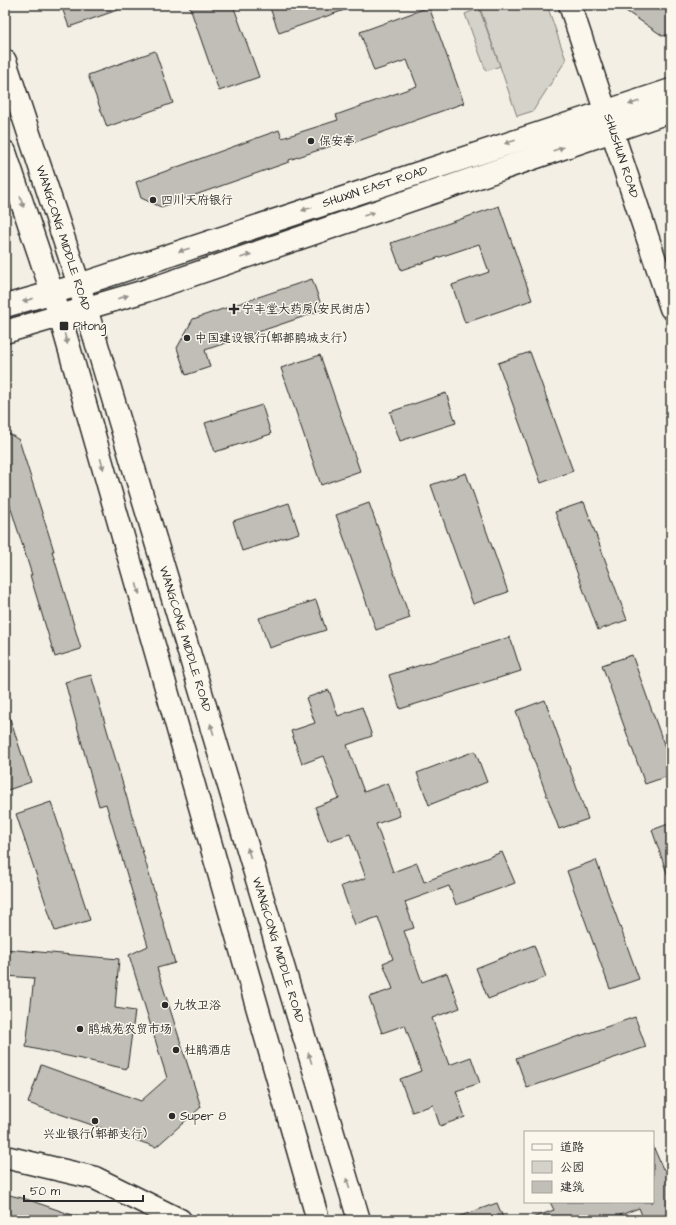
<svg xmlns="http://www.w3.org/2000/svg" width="676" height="1225" font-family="'Architects Daughter','LXGW WenKai TC',sans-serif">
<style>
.green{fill:#d5d2c9;stroke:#807e7a}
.building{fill:#c0beb6;stroke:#2b2b2b}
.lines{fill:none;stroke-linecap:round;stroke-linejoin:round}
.minor-casing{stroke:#2b2b2b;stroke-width:25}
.major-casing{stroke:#2b2b2b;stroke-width:25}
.minor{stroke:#fbf7ec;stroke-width:22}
.major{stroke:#fbf7ec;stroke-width:22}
.oneway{fill:#93918c}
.poi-dot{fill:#2b2b2b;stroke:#fbf7ec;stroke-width:1.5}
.labels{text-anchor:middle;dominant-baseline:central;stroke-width:3;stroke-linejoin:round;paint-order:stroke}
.poi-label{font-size:12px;fill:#2b2b2b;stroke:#fbf7ec;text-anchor:start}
.street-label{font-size:12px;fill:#2b2b2b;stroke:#fbf7ec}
</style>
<rect width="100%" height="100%" fill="#f3efe4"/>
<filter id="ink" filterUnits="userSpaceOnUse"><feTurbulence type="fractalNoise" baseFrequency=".025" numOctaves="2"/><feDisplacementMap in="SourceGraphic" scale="8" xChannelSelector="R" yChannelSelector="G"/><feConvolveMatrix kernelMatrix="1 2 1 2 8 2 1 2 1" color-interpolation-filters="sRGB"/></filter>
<g filter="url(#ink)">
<g class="green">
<path d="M479 5H547L566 60 533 111 517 116Z"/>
<path d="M479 8 500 66 486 71 465 14Z"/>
</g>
<g class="building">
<path d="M61 5H125L126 7 69 27Z"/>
<path d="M189 5H233L259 77 219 91Z"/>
<path d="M269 5H353V7L279 33Z"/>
<path d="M617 5H671V34L663 36Z"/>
<path d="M429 7 464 103 347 145 346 141 289 160V162L161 207 141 198 136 182 279 130 282 138 338 120 336 115 417 86 407 60 374 71 360 32Z"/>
<path d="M155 51 173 103 107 127 88 75Z"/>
<path d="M499 206 532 300 465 323 452 285 489 272 479 244 401 270 391 243Z"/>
<path d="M312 279 323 310 205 350 210 367 186 375 177 348 193 319Z"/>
<path d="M530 352 573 471 541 483 498 363Z"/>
<path d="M320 355 360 471 321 485 281 368Z"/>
<path d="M446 393 456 423 400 441 390 412Z"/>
<path d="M262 405 271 434 215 452 205 423Z"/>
<path d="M5 431 19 440 54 551H52L81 649 55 657 30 575H32L5 490Z"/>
<path d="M466 473 508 592 473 604 431 485Z"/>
<path d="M584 502 627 620 598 630 555 512Z"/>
<path d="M289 503 299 533 242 551 233 521Z"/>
<path d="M369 503 410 618 376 630 336 515Z"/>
<path d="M316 600 326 630 269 648 259 618Z"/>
<path d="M510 637 521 671 400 709 389 675Z"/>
<path d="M632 655 671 764V775L645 784 602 665Z"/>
<path d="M91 675 175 963 157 968 201 1107 156 1147 28 1103 41 1065 141 1101 167 1078 129 955 148 946 106 804 99 806 65 682Z"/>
<path d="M329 690 338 716 362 707 372 736 347 745 364 792 388 783 400 816 376 824 393 872 417 863 424 882 502 852 515 883 456 905 449 886 405 902 414 928 404 931 422 982 447 973 460 1008 432 1018 449 1065 471 1057 480 1083 456 1091 465 1117 440 1126 433 1105 412 1112 400 1079 421 1071 405 1025 382 1033 369 997 393 989 383 963 393 959 378 917 355 925 341 886 366 878 350 834 328 841 315 807 339 798 323 756 302 764 291 731 315 723 306 698Z"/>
<path d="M545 700 588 819 559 829 516 711Z"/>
<path d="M5 710H7L31 782 5 791Z"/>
<path d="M475 751 487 782 429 805 417 773Z"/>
<path d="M51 802 90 920 55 931 16 814Z"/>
<path d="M671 823V879H669L652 830Z"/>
<path d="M596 860 639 979 610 989 567 871Z"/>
<path d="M534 945 546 977 488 999 476 968Z"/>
<path d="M5 949 119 959 115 1008 135 1011 127 1069 26 1047 34 978 5 976Z"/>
<path d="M635 1017 646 1047 527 1088 516 1058Z"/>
<path d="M653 1146 663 1169 671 1166V1220H644L639 1208 607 1220H532V1218L554 1210 550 1202H653Z"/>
<path d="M5 1194 26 1199 81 1218 80 1220H5Z"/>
<path d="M497 1203 504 1220H455V1218Z"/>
</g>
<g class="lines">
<defs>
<g id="minor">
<path d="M570 5 671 308"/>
<path d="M5 1157 95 1178 180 1220"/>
</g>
<g id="major">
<path d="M5 61 79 285 359 1220"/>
<path d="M5 152 60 316 318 1220"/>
<path d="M5 306 79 285 671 90"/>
<path d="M5 332 145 291 671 111"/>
</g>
</defs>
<use href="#minor" class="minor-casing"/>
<use href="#major" class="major-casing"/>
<use href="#minor" class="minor"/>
<use href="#major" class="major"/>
</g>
<defs><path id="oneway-solid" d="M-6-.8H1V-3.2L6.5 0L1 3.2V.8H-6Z"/></defs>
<g class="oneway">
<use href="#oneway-solid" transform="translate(634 103) rotate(161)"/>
<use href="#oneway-solid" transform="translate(510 142) rotate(162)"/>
<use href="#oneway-solid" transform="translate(558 149) rotate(-19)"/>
<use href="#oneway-solid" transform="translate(22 202) rotate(72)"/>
<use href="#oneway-solid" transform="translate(307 209) rotate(162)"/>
<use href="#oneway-solid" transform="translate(369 214) rotate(-19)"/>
<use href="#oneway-solid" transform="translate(184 250) rotate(162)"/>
<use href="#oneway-solid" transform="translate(246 256) rotate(-19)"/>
<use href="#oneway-solid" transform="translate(123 297) rotate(-17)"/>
<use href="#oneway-solid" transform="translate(28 300) rotate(164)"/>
<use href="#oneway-solid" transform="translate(66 339) rotate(74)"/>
<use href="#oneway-solid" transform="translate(102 464) rotate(74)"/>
<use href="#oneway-solid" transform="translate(138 589) rotate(74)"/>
<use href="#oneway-solid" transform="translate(212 729) rotate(-107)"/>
<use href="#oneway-solid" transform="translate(249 853) rotate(-107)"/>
<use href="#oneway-solid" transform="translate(310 1058) rotate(-107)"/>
<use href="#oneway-solid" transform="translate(348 1183) rotate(-107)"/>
</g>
</g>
<g class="poi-dot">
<circle cx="311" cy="141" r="4"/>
<circle cx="153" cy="200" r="4"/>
<path d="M232 303h4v4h4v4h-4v4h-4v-4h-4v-4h4z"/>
<rect x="59" y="321" width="10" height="10" rx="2"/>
<circle cx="187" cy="338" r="4"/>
<circle cx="165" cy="1005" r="4"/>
<circle cx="80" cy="1029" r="4"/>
<circle cx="176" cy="1050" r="4"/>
<circle cx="172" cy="1116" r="4"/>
<circle cx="95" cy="1121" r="4"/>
</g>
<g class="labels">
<g class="poi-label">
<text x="319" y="141">保安亭</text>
<text x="161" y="200">四川天府银行</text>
<text x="242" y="309">宁丰堂大药房(安民街店)</text>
<text x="73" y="326">Pitong</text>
<text x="195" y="338">中国建设银行(郫都鹃城支行)</text>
<text x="173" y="1005">九牧卫浴</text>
<text x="88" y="1029">鹃城苑农贸市场</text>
<text x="184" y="1050">杜鹃酒店</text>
<text x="180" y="1116">Super 8</text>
<text x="95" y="1134" text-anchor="middle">兴业银行(郫都支行)</text>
</g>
<g class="street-label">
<text transform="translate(621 156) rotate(72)">SHUSHUN ROAD</text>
<text transform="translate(375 187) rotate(-18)">SHUXIN EAST ROAD</text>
<text transform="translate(63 238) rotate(72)">WANGCONG MIDDLE ROAD</text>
<text transform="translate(185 639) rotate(73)">WANGCONG MIDDLE ROAD</text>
<text transform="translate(278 950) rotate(73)">WANGCONG MIDDLE ROAD</text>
</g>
</g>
<rect width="676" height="1225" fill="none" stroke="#fbf7ec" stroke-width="20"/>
<rect x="10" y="10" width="656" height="1205" fill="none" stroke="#2b2b2b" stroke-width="1.5" filter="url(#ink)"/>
<rect x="524" y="1131" width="130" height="72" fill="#fbf7ec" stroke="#a8a59f"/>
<rect x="532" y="1144" width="20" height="6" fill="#fbf7ec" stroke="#a8a59f"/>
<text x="560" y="1151" font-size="12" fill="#2b2b2b">道路</text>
<rect x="532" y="1161" width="20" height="12" fill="#d5d2c9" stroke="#a8a59f"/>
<text x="560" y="1171" font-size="12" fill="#2b2b2b">公园</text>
<rect x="532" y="1181" width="20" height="12" fill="#c0beb6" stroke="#a8a59f"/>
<text x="560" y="1191" font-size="12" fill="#2b2b2b">建筑</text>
<path d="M24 1195v6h119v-6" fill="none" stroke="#2b2b2b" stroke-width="2"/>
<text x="30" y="1195" font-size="12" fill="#2b2b2b" stroke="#fbf7ec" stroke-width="3" paint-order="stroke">50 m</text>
</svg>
